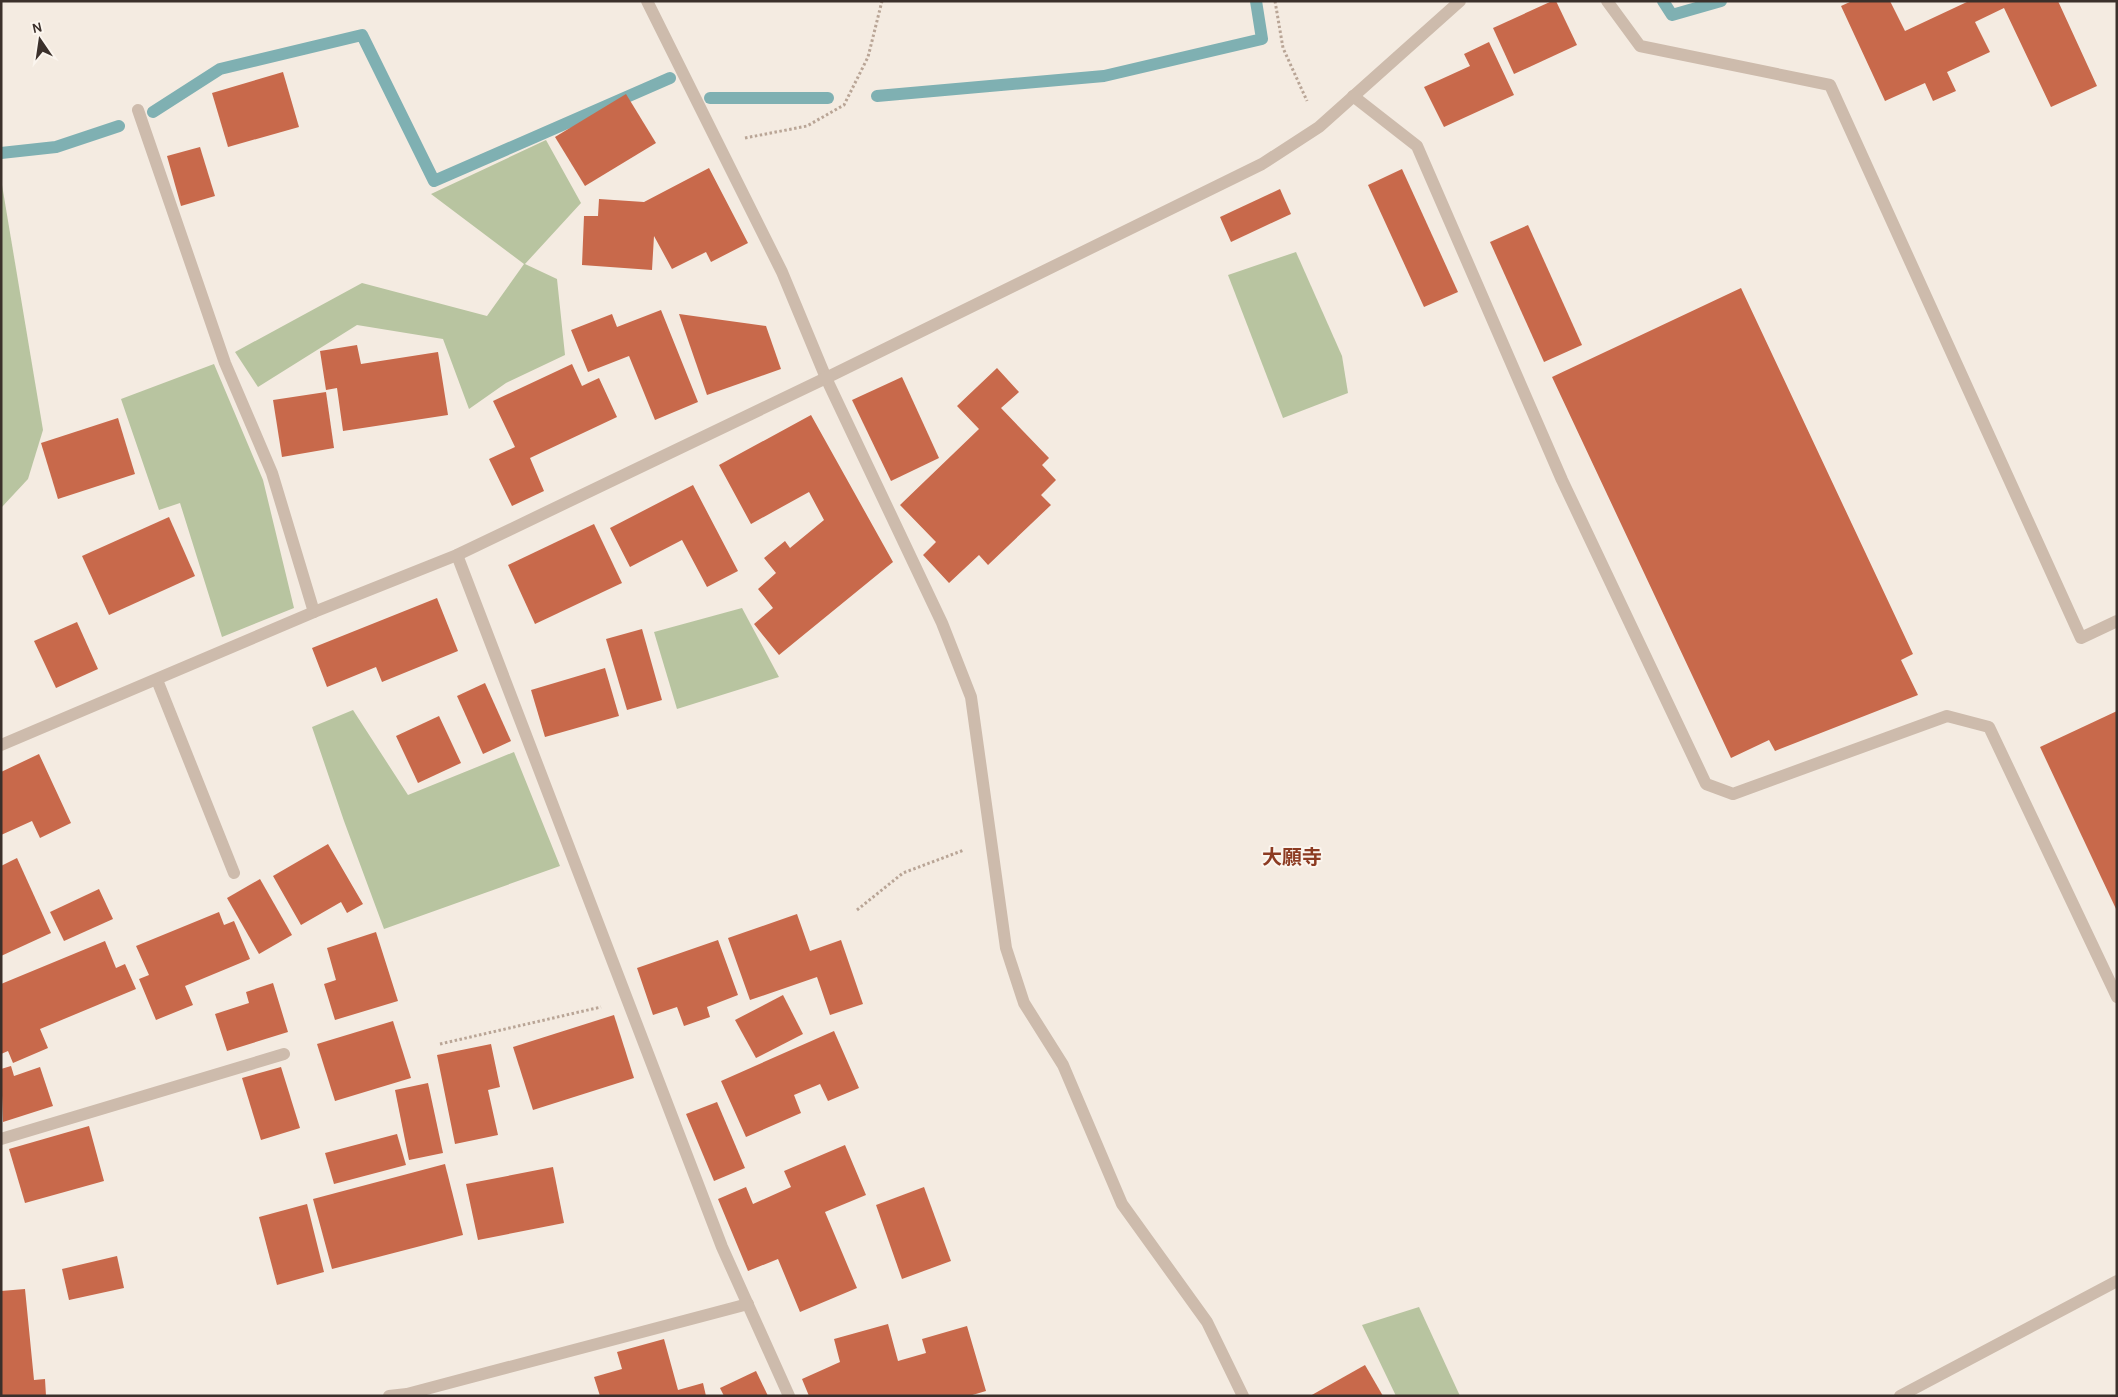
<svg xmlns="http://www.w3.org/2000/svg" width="2118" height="1397" font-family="Karla,'Noto Sans JP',sans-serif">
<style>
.green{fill:#b8c4a0}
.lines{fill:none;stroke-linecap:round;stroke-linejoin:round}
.stream{stroke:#7fb0b2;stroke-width:12}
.building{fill:#c8694b}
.path{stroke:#b9a596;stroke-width:3;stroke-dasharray:2.5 2.5;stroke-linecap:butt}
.minor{stroke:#cdbbac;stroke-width:12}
.labels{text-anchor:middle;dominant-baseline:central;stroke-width:4;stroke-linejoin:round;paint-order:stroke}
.neighbourhood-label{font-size:20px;font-weight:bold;fill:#8c3b22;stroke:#fbf5ee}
</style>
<rect width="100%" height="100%" fill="#f4ebe1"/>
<g class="green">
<path d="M546 140 581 203 525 264 557 279 565 355 506 383 469 409 443 339 357 325 258 387 235 352 362 283 487 316 524 264 431 194Z"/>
<path d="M1 179 43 430 28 479 1 508Z"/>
<path d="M1296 252 1342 356 1348 393 1283 418 1228 275Z"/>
<path d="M214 364 263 480 294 608 222 637 180 503 159 510 121 399Z"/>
<path d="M742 608 779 677 677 709 654 632Z"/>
<path d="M353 710 408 795 514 752 560 866 384 929 344 821 312 727Z"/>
<path d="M1419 1307 1460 1396H1396L1362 1325Z"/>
</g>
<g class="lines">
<g class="stream">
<path d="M1663 1 1672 15 1721 1"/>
<path d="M877 96 1104 76 1262 39 1256 1"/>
<path d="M710 98H828"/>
<path d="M153 112 220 69 362 35 434 181 670 78"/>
<path d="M1 153 56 147 119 126"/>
</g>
</g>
<g class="building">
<path d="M1552 1H1556L1577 45 1514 74 1493 28Z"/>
<path d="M1852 1H1890L1905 31 1969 1H2058L2097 86 2051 107 2004 8 1975 22 1990 52 1947 72 1956 91 1933 101 1925 83 1885 101 1841 6Z"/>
<path d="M1489 42 1514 95 1444 127 1424 87 1470 66 1464 54Z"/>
<path d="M283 72 299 127 228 147 212 93Z"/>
<path d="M626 94 656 143 585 186 555 137Z"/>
<path d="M200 147 215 196 181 206 167 156Z"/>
<path d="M709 168 748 243 711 262 706 252 672 269 654 236 652 270 582 265 584 216H598L599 199 644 202Z"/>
<path d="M1402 169 1458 292 1424 307 1368 185Z"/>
<path d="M1280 189 1291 214 1231 242 1220 217Z"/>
<path d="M1528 225 1582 345 1544 362 1490 242Z"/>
<path d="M1741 288 1913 654 1901 660 1918 695 1775 751 1769 740 1731 758 1552 377Z"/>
<path d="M661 310 698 402 655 420 629 356 588 372 571 330 612 314 617 327Z"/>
<path d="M679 314 766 326 781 369 707 395Z"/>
<path d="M357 345 361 364 438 352 448 415 343 431 337 388 326 390 320 351Z"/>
<path d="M572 364 582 386 599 378 617 417 530 458 544 491 512 506 489 459 515 447 493 401Z"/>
<path d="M997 368 1019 392 1001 408 1049 458 1042 465 1056 480 1041 495 1051 505 988 565 979 555 949 583 923 555 936 542 900 505 979 429 957 406Z"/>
<path d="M902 377 939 458 891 481 852 400Z"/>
<path d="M326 392 334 448 282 457 273 400Z"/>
<path d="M811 415 893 562 779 655 754 624 773 608 758 589 776 573 764 558 785 541 790 548 824 520 809 492 751 524 719 465Z"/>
<path d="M118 418 135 474 58 499 41 443Z"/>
<path d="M693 485 738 571 707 587 682 540 630 567 610 528Z"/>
<path d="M169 517 195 576 109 615 82 556Z"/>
<path d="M594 524 622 583 535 624 508 565Z"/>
<path d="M437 598 458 651 382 682 376 667 327 687 312 648Z"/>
<path d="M77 622 98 669 56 688 34 641Z"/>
<path d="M642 629 662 700 627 710 606 639Z"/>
<path d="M605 668 619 716 545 737 531 690Z"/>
<path d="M485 683 511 741 483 754 457 696Z"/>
<path d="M2117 711V911L2040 747Z"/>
<path d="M439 716 461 763 418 783 396 736Z"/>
<path d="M39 754 71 823 40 838 32 821 1 835V772Z"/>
<path d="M328 844 363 904 347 913 341 902 301 925 273 876Z"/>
<path d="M17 858 51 933 1 956V866Z"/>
<path d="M260 879 292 935 259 954 227 898Z"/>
<path d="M99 889 113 919 64 941 50 912Z"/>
<path d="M219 912 224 925 234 921 250 959 185 986 193 1005 156 1020 139 979 149 975 136 946Z"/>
<path d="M797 914 810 951 841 940 863 1004 830 1015 817 977 750 1000 728 938Z"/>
<path d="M376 932 398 1001 335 1020 324 984 336 980 327 948Z"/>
<path d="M718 940 738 995 707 1007 710 1017 684 1026 677 1007 653 1015 637 968Z"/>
<path d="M105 941 116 968 125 964 136 989 40 1029 48 1048 13 1063 8 1051 1 1054V984Z"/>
<path d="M273 983 288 1032 227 1051 215 1014 249 1003 246 992Z"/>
<path d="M783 995 803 1034 756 1058 735 1020Z"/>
<path d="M614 1015 634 1078 533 1110 513 1047Z"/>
<path d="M393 1021 411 1078 335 1101 317 1044Z"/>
<path d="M834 1031 859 1088 828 1101 820 1084 794 1095 801 1113 746 1137 721 1081Z"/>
<path d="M491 1044 500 1087 488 1090 498 1135 455 1144 437 1055Z"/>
<path d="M11 1066 14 1076 40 1067 53 1106 3 1122 1 1069Z"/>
<path d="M281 1067 300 1128 261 1140 242 1078Z"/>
<path d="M428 1083 443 1153 409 1160 395 1090Z"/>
<path d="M717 1102 745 1168 714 1181 686 1114Z"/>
<path d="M89 1126 104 1181 25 1203 9 1149Z"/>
<path d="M397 1134 406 1165 334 1184 325 1153Z"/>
<path d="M845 1145 866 1195 825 1212 857 1288 800 1312 778 1259 748 1271 718 1199 746 1187 753 1204 791 1187 784 1171Z"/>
<path d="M445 1164 463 1235 332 1269 313 1199Z"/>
<path d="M553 1167 564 1223 478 1240 466 1184Z"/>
<path d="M924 1187 951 1261 902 1279 876 1205Z"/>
<path d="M307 1204 324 1272 277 1285 259 1217Z"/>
<path d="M117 1256 124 1288 69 1300 62 1269Z"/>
<path d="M25 1289 34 1380 45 1379 46 1396H1V1291Z"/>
<path d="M888 1324 898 1361 926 1353 922 1339 967 1326 986 1391 969 1396H809L802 1379 840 1362 834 1339Z"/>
<path d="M664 1339 678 1390 703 1383 706 1396H600L594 1377 622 1369 617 1352Z"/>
<path d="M1365 1365 1383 1396H1310Z"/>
<path d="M756 1371 768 1396H724L720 1388Z"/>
</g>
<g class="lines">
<g class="path">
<path d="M1275 1 1283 48 1307 101"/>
<path d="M745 138 807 126 844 105 868 57 882 1"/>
<path d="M857 910 903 873 964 850"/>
<path d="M440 1044 601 1007"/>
</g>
<g class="minor">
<path d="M647 1 782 272 826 378 942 623 971 697 1006 948 1024 1003 1063 1065 1122 1204 1207 1322 1243 1396"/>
<path d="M1607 1 1640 46 1830 85 2081 638 2117 621"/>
<path d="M1353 96 1417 146 1562 480 1706 784 1733 794 1947 716 1989 727 2117 997"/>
<path d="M138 110 225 363 272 473 314 612"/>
<path d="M457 555 722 1247 789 1396"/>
<path d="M157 680 234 873"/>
<path d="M1 745 314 612 457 555 826 378 1262 164 1319 127 1460 1"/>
<path d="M1 1139 284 1054"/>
<path d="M389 1396 407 1394 748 1304"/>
<path d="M1900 1396 2117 1281"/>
</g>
</g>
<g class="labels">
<g class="neighbourhood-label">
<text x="1292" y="857">大願寺</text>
</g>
</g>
<rect width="2118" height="1397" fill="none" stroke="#3b302b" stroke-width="5"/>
<g transform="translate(40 40) rotate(347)" stroke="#fbf5ee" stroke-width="4" paint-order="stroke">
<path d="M0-4L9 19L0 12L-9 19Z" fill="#3b302b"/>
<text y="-8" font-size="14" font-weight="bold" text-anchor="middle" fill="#3b302b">N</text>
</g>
</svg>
